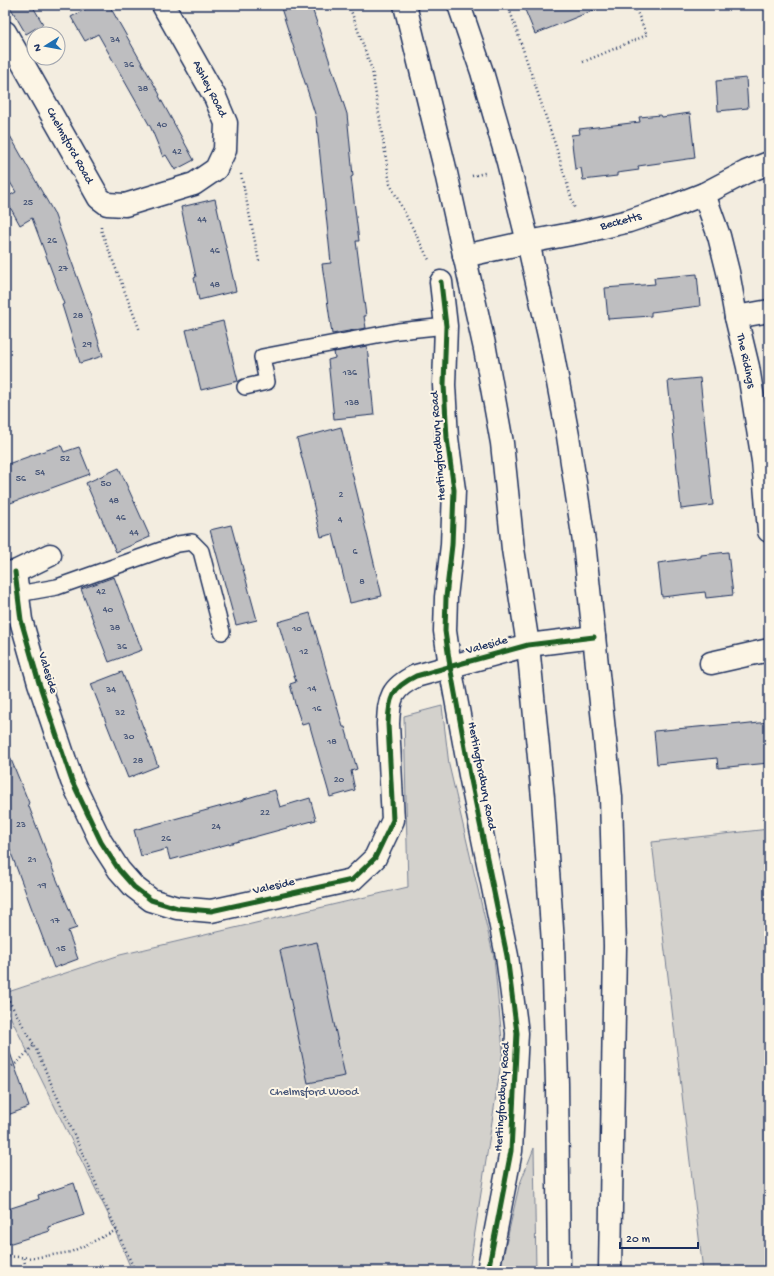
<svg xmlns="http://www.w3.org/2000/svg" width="774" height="1276" font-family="'Gochi Hand',sans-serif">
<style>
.green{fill:#d3d1cc;stroke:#778095}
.building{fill:#bebec0;stroke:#1b2f5e}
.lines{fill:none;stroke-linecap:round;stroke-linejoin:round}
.service-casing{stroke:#1b2f5e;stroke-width:18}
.minor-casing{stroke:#1b2f5e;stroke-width:25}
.trunk-casing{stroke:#1b2f5e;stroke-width:25}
.path{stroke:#1b2f5e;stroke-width:2.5;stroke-dasharray:1 3;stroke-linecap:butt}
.service{stroke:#fcf5e5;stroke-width:15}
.minor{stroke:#fcf5e5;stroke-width:22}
.trunk{stroke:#fcf5e5;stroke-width:22}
.cycleway-casing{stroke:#fcf5e5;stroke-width:8}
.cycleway{stroke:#1b5e20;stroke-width:5}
.labels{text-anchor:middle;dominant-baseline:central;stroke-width:4;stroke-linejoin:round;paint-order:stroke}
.number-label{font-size:10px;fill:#445376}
.street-label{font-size:12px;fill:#1b2f5e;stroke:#fcf5e5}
.park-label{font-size:12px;fill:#49587a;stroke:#fcf5e5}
</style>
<rect width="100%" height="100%" fill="#f3ede0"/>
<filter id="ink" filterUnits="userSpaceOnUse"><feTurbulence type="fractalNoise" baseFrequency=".025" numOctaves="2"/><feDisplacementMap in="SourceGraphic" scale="8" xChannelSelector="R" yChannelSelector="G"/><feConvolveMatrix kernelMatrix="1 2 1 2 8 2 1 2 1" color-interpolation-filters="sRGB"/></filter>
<g filter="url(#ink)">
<g class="green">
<path d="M442 706 449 765 494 958 503 1050 469 1271H132L108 1214 5 1006V993L120 955 408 887 404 716Z"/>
<path d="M769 829V1271H703L652 842Z"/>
<path d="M534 1148 536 1271H500L519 1186Z"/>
</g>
<g class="building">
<path d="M9 5H32L43 24 26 34Z"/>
<path d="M93 5H109L160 95 159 96 194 160 175 170 166 155 163 157 151 128 98 34 85 41 71 17Z"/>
<path d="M280 5H311L347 114 353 176 351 177 359 241H356L366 316H364L366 328 332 334 322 264 331 263 316 117Z"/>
<path d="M523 5H604V6L535 34Z"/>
<path d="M746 78 748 108 718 111 716 81Z"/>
<path d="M690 113 695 158 638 166 639 170 617 173V176L583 180 581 168 575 169 571 135 580 134 579 129 640 122 639 117 661 115 662 117Z"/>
<path d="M5 127 54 213 87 304 103 356 80 363 62 305 64 304 32 218 20 225 5 198 16 192 5 174Z"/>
<path d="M215 199 236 291 199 300 194 278 196 277 181 207Z"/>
<path d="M697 274 700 306 651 312V316L608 319 605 288 655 284 654 278Z"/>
<path d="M223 321 238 381 201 390 186 330Z"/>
<path d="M367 346 374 415 334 419 328 360 335 358 334 352Z"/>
<path d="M700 378 713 505 681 509 668 381Z"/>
<path d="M341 427 382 596 350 603 333 534 321 537 308 481 297 439Z"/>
<path d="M61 445 64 452 79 447 90 474 5 505V465Z"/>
<path d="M119 468 150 537 116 552 86 483Z"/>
<path d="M231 525 257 620 236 625 210 530Z"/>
<path d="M728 552 733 595 706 598 705 592 662 597 658 563 701 557V555Z"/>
<path d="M114 577 142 650 109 662 81 589Z"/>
<path d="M310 613 343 727H345L357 769 351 771 355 790 330 797 309 723 302 725 295 704 290 684 296 682 278 622Z"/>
<path d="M122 672 158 766 128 778 91 684Z"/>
<path d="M769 722V763L718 768 717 758 657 764 654 731 741 723V725Z"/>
<path d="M5 745 29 803 28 804 55 875 77 928 68 931 78 959 54 968 5 837Z"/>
<path d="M275 790 280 807 310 798 316 820 170 860 167 849 141 856 134 830 244 800V799Z"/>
<path d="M317 942 345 1076 308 1083 280 950Z"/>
<path d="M8 1047 29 1107 5 1116V1048Z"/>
<path d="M74 1183 84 1215 48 1227 50 1231 5 1245V1210L39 1199 38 1195Z"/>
</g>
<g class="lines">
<defs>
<g id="service">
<path d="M245 387 267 382 262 357 398 331 446 326"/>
<path d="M18 594 57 587 178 544 192 542 201 551 222 632"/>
</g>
<g id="minor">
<path d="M5 32 99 198 107 204 125 205 194 184 216 169 225 150 226 123 215 97 163 5"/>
<path d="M704 194 719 236 728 272 736 317 748 367 763 461 769 531"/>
<path d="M464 256 528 242 582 232 629 221 665 209 704 194 746 172 769 163"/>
<path d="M441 282 446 326 444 385 447 438 454 490 452 545 446 597 445 631 450 666 470 775 507 956 517 1033 511 1151 488 1271"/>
<path d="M736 317 769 311"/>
<path d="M15 572 21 620 39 683 72 781 101 842 119 870 134 887 151 900 177 908 211 911 352 880 375 858 393 820 388 724C389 698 391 688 416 676L528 645 594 637"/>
<path d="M5 573 15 572 50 555"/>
<path d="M711 663 769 650"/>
</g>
<g id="trunk">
<path d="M405 5 444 164 485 349 502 443 513 549 528 645 543 798 553 943 557 1084 559 1271"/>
<path d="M459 5 482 72 508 162 528 242 550 340 568 436 584 542 611 797 615 946 610 1271"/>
</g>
</defs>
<use href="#service" class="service-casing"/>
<use href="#minor" class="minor-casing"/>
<use href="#trunk" class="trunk-casing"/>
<g class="path">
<path d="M349 5 372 70 390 184 429 260"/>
<path d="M508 5 556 147 575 210"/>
<path d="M583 62 647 35 634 5"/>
<path d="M241 174 259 261"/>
<path d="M472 176 485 173"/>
<path d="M101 227V230L140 331"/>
<path d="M5 994 34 1045 135 1271"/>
<path d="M5 1070 17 1063 34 1045"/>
<path d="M5 1256 33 1258 71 1252 117 1230"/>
<path d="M24 1258 26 1271"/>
</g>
<use href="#service" class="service"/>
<use href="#minor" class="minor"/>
<use href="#trunk" class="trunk"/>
<defs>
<g id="cycleway">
<path d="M441 282 446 326 444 385 447 438 454 490 452 545 446 597 445 631 450 666 470 775 507 956 517 1033 511 1151 488 1271"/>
<path d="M15 572 21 620 39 683 72 781 101 842 119 870 134 887 151 900 177 908 211 911 352 880 375 858 393 820 388 724C389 698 391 688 416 676L528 645 594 637"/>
</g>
</defs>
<use href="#cycleway" class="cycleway-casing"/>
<use href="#cycleway" class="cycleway"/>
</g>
</g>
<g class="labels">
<g class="number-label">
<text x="115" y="40">34</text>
<text x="129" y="65">36</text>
<text x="143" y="89">38</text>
<text x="162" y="125">40</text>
<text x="177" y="152">42</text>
<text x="28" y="203">25</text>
<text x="202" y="220">44</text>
<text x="52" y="241">26</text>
<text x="215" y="251">46</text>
<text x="63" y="269">27</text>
<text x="215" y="285">48</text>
<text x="78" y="316">28</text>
<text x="87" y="345">29</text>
<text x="350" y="373">136</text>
<text x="352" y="403">138</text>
<text x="65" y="459">52</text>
<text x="40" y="473">54</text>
<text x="21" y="479">56</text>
<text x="106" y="484">50</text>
<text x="341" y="495">2</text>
<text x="114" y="501">48</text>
<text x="121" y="518">46</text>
<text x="340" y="520">4</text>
<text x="134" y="533">44</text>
<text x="355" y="552">6</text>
<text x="362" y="582">8</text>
<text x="101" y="592">42</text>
<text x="108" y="610">40</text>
<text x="115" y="628">38</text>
<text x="297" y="629">10</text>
<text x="122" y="647">36</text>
<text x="304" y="652">12</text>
<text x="312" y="689">14</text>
<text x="111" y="690">34</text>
<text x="317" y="709">16</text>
<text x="120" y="713">32</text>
<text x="129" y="737">30</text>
<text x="332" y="742">18</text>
<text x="138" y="761">28</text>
<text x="339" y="780">20</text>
<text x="265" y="813">22</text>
<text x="21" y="825">23</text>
<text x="216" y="827">24</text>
<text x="166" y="839">26</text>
<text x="32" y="860">21</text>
<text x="42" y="886">19</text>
<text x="55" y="921">17</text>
<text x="61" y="949">15</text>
</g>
<g class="street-label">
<text transform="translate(209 89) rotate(63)">Ashley Road</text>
<text transform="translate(69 146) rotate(61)">Chelmsford Road</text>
<text transform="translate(621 222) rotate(-15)">Becketts</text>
<text transform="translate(745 361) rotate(78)">The Ridings</text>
<text transform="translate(439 446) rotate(-94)">Hertingfordbury Road</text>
<text transform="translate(487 646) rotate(-15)">Valeside</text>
<text transform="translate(47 673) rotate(73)">Valeside</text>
<text transform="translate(481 776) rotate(79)">Hertingfordbury Road</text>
<text transform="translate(274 887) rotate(-13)">Valeside</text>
<text transform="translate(503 1097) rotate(-86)">Hertingfordbury Road</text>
</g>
<g class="park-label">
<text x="314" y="1093">Chelmsford Wood</text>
</g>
</g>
<rect width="774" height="1276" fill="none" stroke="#fcf5e5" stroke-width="20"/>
<rect x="10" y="10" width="754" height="1256" fill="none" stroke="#1b2f5e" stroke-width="1.5" filter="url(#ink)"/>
<g transform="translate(46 46) rotate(259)"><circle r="19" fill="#fcf5e5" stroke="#a2a6af"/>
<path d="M0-3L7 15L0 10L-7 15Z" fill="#1f6fb2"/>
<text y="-6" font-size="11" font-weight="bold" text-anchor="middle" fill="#1b2f5e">N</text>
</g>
<path d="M620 1242v6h78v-6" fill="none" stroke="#1b2f5e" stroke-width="2"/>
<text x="626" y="1242" font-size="12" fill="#1b2f5e" stroke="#fcf5e5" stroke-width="3" paint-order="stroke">20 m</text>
</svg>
